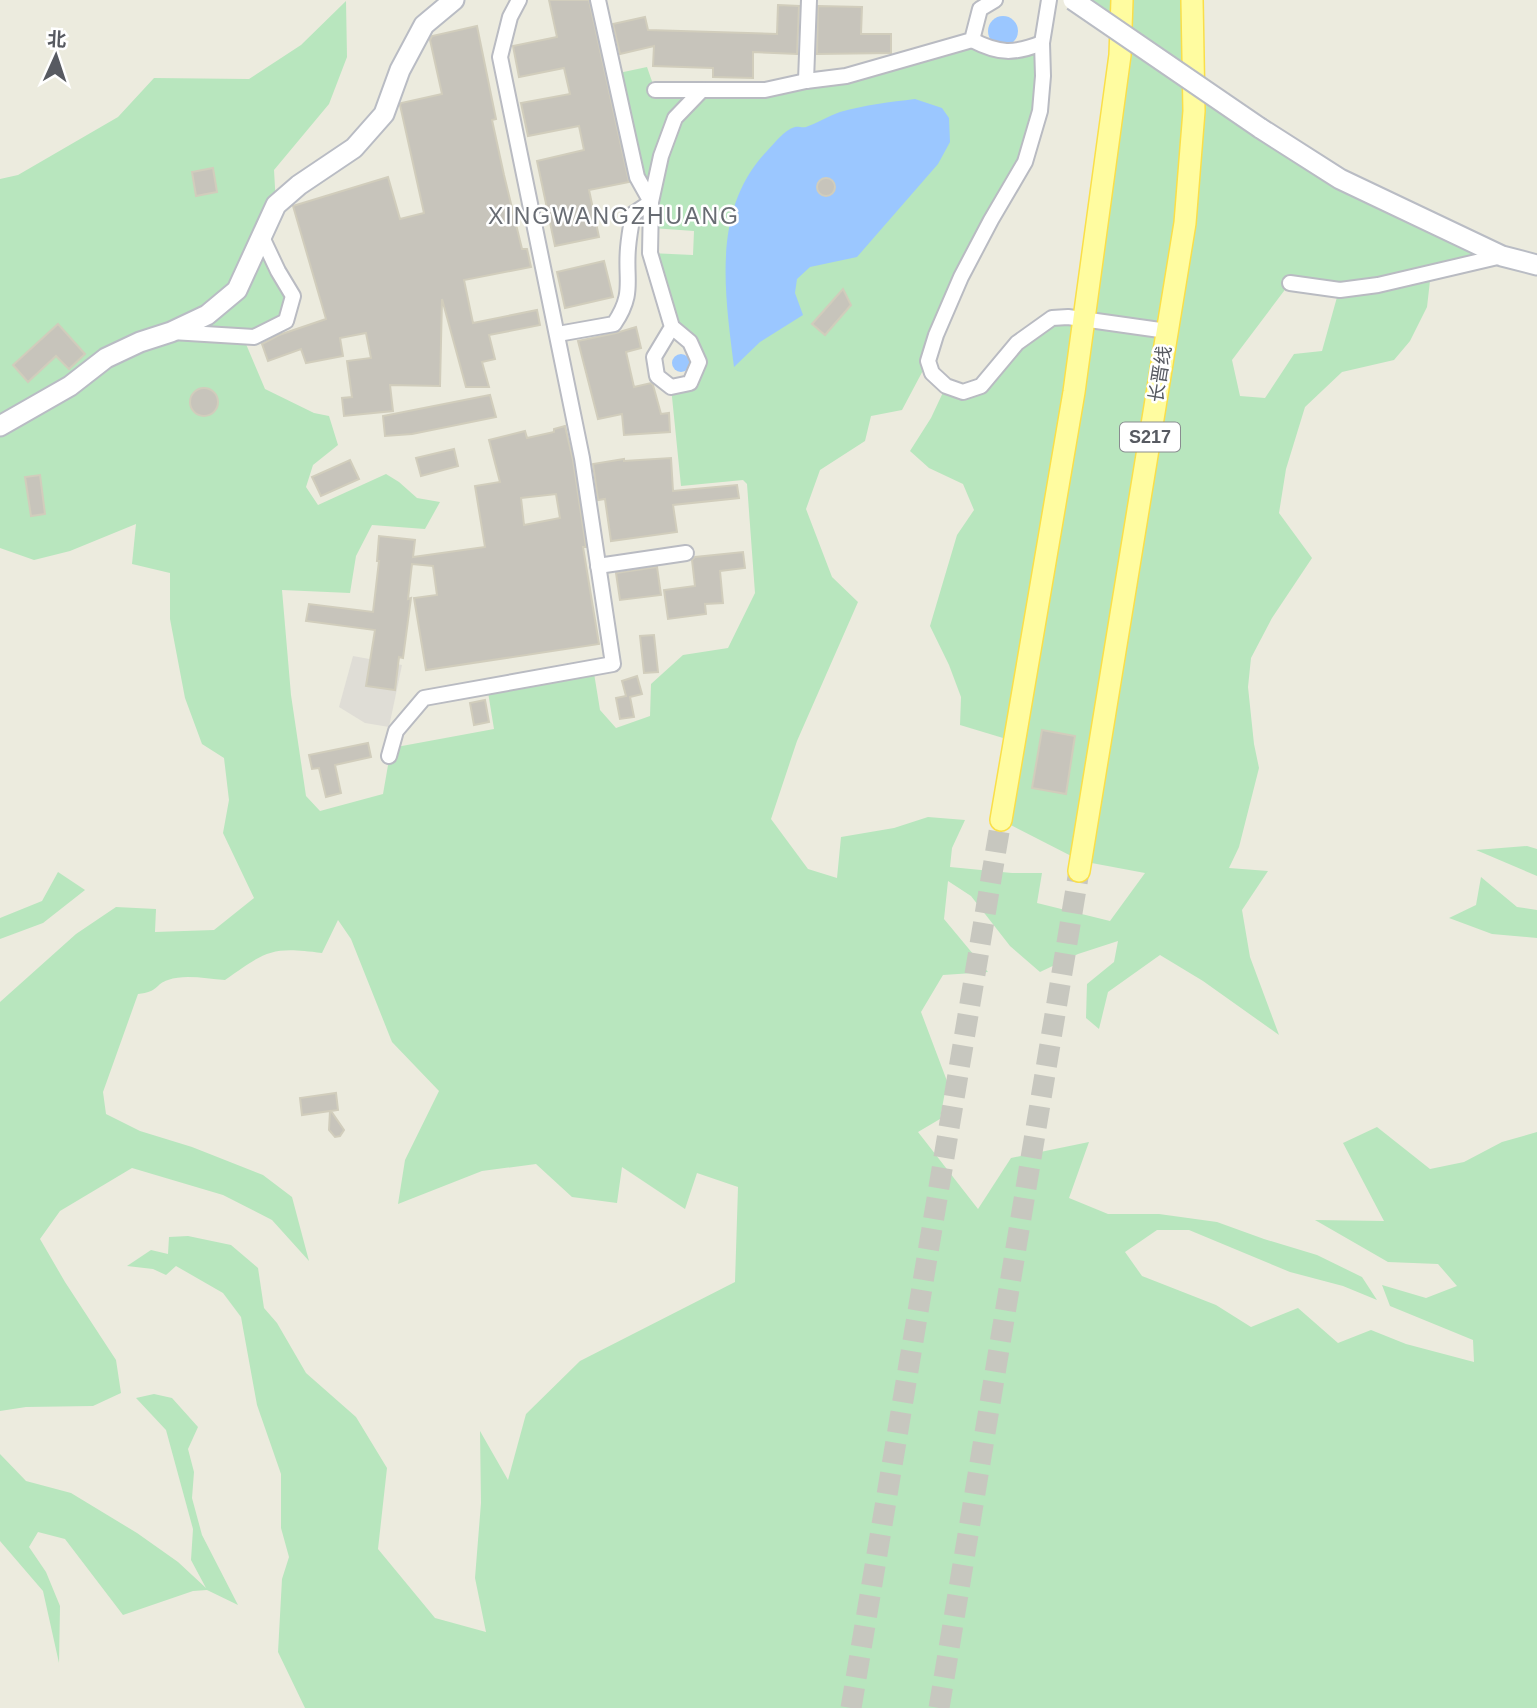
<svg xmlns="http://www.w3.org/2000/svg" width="1537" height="1708" font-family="Arial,'Noto Sans SC',sans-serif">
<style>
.industrial{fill:#dfddd6}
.green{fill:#b8e6be;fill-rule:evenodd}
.water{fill:#9bc7ff}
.building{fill:#c7c4bb;stroke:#d1cdbc;stroke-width:2;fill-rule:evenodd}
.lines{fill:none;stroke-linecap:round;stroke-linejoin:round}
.primary-tunnel{stroke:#c7c7bf;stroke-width:21;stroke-dasharray:21 10;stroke-linecap:butt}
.street-casing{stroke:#b9bbc2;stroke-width:18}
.secondary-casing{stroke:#b9bcc4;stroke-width:23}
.primary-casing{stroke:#fadf49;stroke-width:24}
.street{stroke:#fff;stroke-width:14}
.secondary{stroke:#fff;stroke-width:19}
.primary{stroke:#fffca0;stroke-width:21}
.secondary-bridge-casing{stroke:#b9bcc4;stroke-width:23;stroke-linecap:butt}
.secondary-bridge{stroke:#fff;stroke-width:19}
.labels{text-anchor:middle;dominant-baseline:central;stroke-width:5;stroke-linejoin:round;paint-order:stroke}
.shield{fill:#fff;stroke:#898c90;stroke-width:2}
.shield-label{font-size:18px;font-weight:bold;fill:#575a61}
.street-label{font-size:19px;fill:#575a61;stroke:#fff}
.quarter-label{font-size:23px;letter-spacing:2px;fill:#686c73;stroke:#fff}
</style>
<rect width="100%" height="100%" fill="#ecebde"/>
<path class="industrial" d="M353 656 402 665 389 727 365 723 339 707Z"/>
<g class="green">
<path d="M1074 0H1192L1194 83 1260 128 1502 256 1431 272 1427 307 1410 341 1394 360 1342 372 1305 407 1286 469 1279 513 1312 558 1272 618 1251 658 1248 687 1254 744 1259 768 1239 847 1229 868 1268 871 1242 910 1250 957 1279 1035 1203 981 1160 955 1108 992 1099 1029 1086 1018 1087 984 1114 962 1118 941 1078 954 1040 972 1010 946 971 896 948 881 944 919 988 972 943 975 921 1012 947 1081 940 1119 918 1132 978 1209 1011 1158 1089 1142 1069 1198 1108 1214H1159L1217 1222 1264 1239 1317 1255 1362 1277 1377 1300 1343 1286 1290 1272 1189 1230H1157L1125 1252 1142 1276 1216 1305 1251 1327 1298 1308 1338 1343 1371 1330 1406 1344 1474 1362 1473 1340 1390 1306 1382 1285 1426 1298 1457 1286 1438 1264 1388 1262 1315 1220 1384 1221 1343 1143 1377 1127 1430 1169 1464 1162 1502 1142 1537 1132V1708H305L278 1652 282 1579 289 1557 281 1528V1474L257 1405 241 1317 223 1293 176 1266 166 1275 153 1269 127 1266 151 1250 168 1254 169 1237 188 1236 231 1245 258 1268 264 1308 277 1323 306 1373 356 1417 387 1468 378 1549 435 1618 486 1632 475 1578 481 1503 480 1431 508 1480 526 1414 580 1361 735 1282 738 1187 697 1173 685 1209 622 1167 617 1203 572 1197 536 1164 482 1171 398 1204 405 1160 439 1091 392 1042 351 939 338 920 322 953C271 946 266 951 225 980 207 979 185 974 168 980 155 984 159 992 138 994L103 1092 106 1114 140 1131 192 1147 263 1175 292 1197 309 1261 272 1220 223 1195 132 1168 60 1211 40 1239 65 1282 116 1360 121 1393 93 1406 26 1407 0 1411V1002L76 934 116 907 156 909 155 932 214 930 254 898 223 833 229 800 224 758 202 744 185 698 170 619V573L132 564 136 524 70 551 34 560 0 548V179L18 175 118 117 154 78 249 79 301 45 346 1 347 57 329 104 274 170 276 205 261 235 293 296 286 321 243 337 265 389 314 413 329 416 338 445 313 465 306 487 318 505 386 474 399 482 417 498 440 502 425 529 372 525 356 556 350 593 282 590 291 695 306 796 320 811 383 794 391 748 494 729 487 686 593 667 600 710 616 728 650 716 651 684 683 655 728 648 755 593 747 484 743 480 681 486 671 387 690 383 699 362 672 327 650 253 693 255 694 231 652 228 614 74 647 67 655 90H765L972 40 984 46 1042 43 1040 111 928 361 902 410 871 416 865 441 820 470 806 509 832 577 858 602 797 741 771 819 808 869 837 878 841 837 894 828 928 817 965 820 952 848 950 867 1012 873H1042L1037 903 1110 921 1145 873 1081 861 1001 820 1013 741 960 725 961 697 949 665 930 626 957 535 974 510 963 484 929 468 910 451 931 418 946 386 963 392 1034 329 1086 312 1121 31ZM1290 283 1339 290 1322 351 1294 354 1265 398 1240 396 1232 360Z"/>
<path d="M1527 846 1537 849V876L1476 850Z"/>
<path d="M58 872 85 890 43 923 0 939V918L42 901Z"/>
<path d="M1481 877 1517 907 1537 910V938L1492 934 1449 918 1476 905Z"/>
<path d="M154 1394 172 1398 198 1427 188 1449 194 1472 192 1498 202 1535 238 1605 207 1590 193 1591 123 1615 65 1539 38 1532 29 1547 46 1572 60 1606 59 1663 43 1591 0 1541V1454L26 1481 71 1493 137 1533 178 1562 206 1588 191 1560 193 1529 166 1430 136 1398Z"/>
</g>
<g class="water">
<circle cx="1003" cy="31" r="15"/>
<path d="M915 99 942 108 949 118 950 142 938 164 857 257 810 267 797 279 795 293 803 315 760 342 734 367C725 294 711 209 767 151 774 144 784 130 795 127 798 126 802 128 806 127 818 123 828 116 840 112 865 105 890 102 915 99Z"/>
<circle cx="681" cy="363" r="9"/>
</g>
<g class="building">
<path d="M549 0H589L629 182 589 190 599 237 555 246 537 161 584 150 579 126 528 136 521 103 570 94 564 68 519 77 513 46 557 37Z"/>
<path d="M778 5 799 6 797 54 753 52V78L713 77V68L653 66 654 46 620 54 613 24 645 17 648 30 777 34Z"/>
<path d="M818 6 862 7 861 34H891V53L817 54Z"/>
<path d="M477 26 496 119 492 120 504 175 522 249H527L531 267 464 280 473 323 537 310 540 325 489 335 495 359 482 362 489 387H466L442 299 440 386 390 385 393 411 344 416 342 398 352 397 347 361 371 358 366 333 340 338 343 356 306 363 301 349 268 361 262 344 279 335 326 319 293 206 388 177 400 219 424 213 400 105 401 103 442 94 430 40 432 36Z"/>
<path d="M213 168 217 192 196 196 192 172Z"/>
<circle cx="826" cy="187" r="9"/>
<path d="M604 261 613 297 565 308 557 272Z"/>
<path d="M843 289 851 305 825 335 812 324Z"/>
<path d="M58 324 85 354 69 369 56 356 28 382 13 365Z"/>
<path d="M636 327 641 348 626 352 634 387 651 383 653 385 661 414 669 413 670 432 624 435 622 414 598 419 578 341 616 333Z"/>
<circle cx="204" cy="402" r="14"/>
<path d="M490 395 496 417 412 434 385 436 383 416Z"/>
<path d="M565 426 573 460 586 547H583L599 644 426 670 414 598 437 595 433 566 412 564 408 599 411 598 403 658 399 657 395 690 366 686 375 630 306 621 309 604 373 612 379 561H377L379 536 415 540 413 557 485 547 475 486 500 482 489 440 525 431 527 438 554 432V429ZM556 494 560 518 524 525 521 498Z"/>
<path d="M454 449 458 466 421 476 416 458Z"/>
<path d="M671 458 673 491 737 485 739 498 673 505 677 532 611 541 605 499 598 500 593 464 624 459V461Z"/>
<path d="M350 460 359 479 321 496 312 477Z"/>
<path d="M40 475 45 514 31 516 25 477Z"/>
<path d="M743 552 745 568 720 571 723 603 705 604 706 614 668 619 664 590 695 586 692 560 695 557Z"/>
<path d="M657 567 661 595 620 600 616 573Z"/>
<path d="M654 635 658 672 644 673 640 636Z"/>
<path d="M637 676 642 694 630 697 634 717 620 719 616 698 626 696 622 681Z"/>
<path d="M485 700 489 722 474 725 470 703Z"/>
<path d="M1042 730 1075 736 1066 794 1032 788Z"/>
<path d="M368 743 371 757 335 765 341 793 326 797 319 768 312 769 309 755Z"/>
<path d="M336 1093 338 1110 331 1111 344 1130 340 1136 335 1137 329 1130 330 1111 302 1115 300 1098Z"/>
</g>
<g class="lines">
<g class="primary-tunnel">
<path d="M851 1708 1001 820"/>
<path d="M939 1708 1079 871"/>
</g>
<defs>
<g id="street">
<path d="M1049 0 1042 43 1043 76 1040 111 1025 162 991 220 961 277 936 335 928 361 932 373 946 386 963 392 981 386 1017 343 1052 318 1068 317 1167 331"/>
<path d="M972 40C999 54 1014 54 1042 43"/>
<path d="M806 81 809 0"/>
<path d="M655 90H765L806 81 846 76 972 40 980 9 995 0"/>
<path d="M1290 283 1340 290 1378 285 1502 256"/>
<path d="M672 327 654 357 657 376 671 387 690 383 699 362 690 342 672 327 650 253 651 202 661 156 675 118 702 90"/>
<path d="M172 332 254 337 286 321 293 296 278 271 261 235"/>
<path d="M558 334 614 324C635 293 625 281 628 248 629 236 631 225 633 214L651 202 637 177 598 0"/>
<path d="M598 566 686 553"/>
<path d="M389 756 396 731 424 698 613 664 582 458 500 57 510 17 519 0"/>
</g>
<g id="secondary">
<path d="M1260 128 1340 179 1502 256 1537 265"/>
<path d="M0 426 70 386 106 358 140 342 171 332 207 315 237 290 276 205 299 185 354 148 384 114 400 70 424 25 454 0"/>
</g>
<g id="primary">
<path d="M1001 820 1074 392 1120 55 1122 0"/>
<path d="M1079 871 1185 223 1194 111 1192 0"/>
</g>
</defs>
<use href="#street" class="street-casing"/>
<use href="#secondary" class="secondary-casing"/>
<use href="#primary" class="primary-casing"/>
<use href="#street" class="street"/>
<use href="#secondary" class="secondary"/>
<use href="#primary" class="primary"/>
<defs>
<path id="secondary-bridge" d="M1073 0 1260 128"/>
</defs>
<use href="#secondary-bridge" class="secondary-bridge-casing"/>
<use href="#secondary-bridge" class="secondary-bridge"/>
</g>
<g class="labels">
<rect class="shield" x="1120" y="422.5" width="60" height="29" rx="5"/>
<g class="shield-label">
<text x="1150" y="437">S217</text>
</g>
<g class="street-label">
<text transform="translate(1160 374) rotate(-81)">长晋线</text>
</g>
<g class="quarter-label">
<text x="614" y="216">XINGWANGZHUANG</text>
</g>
</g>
<g transform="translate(56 56) rotate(3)" stroke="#ffffff" stroke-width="5" paint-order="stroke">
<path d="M0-5L12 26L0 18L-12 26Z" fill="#575a61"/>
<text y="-10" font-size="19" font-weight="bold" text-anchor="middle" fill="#575a61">北</text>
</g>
</svg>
